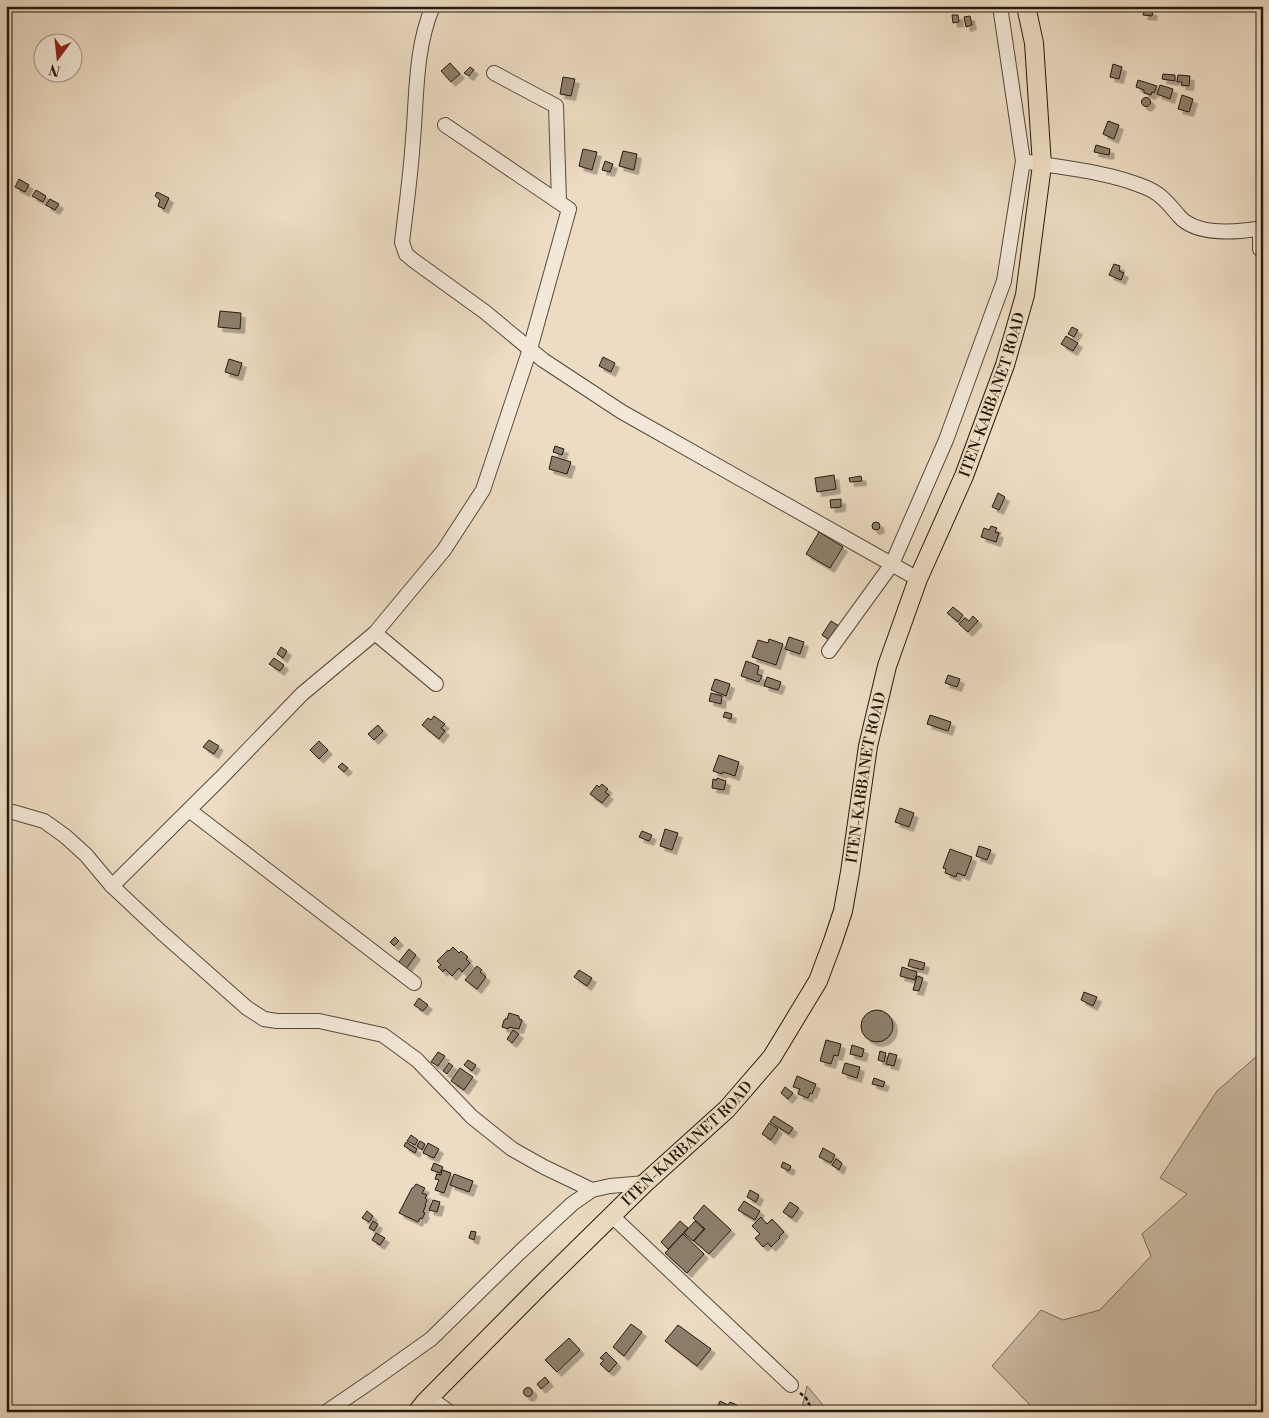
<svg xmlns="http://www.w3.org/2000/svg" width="1269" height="1418" font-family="'Libre Bodoni',serif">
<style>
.green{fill:#cbbba4;stroke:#786a59}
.building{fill:#8d7f6c;stroke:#241a0e;filter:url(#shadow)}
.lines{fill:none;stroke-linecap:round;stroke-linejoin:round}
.minor-casing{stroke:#564a3b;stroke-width:16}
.major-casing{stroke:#241a0e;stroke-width:20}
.path{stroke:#241a0e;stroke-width:2.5;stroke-dasharray:4 2.5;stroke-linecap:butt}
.minor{stroke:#f3e8d8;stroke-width:14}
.major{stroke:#eddcc3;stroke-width:18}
.labels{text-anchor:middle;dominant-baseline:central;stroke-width:4;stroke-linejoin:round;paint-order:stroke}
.street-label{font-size:15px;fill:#241a0e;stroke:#f3e8d8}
</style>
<defs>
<filter id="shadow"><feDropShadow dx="4.5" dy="4.5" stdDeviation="0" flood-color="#0004"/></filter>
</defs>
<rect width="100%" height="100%" fill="#eddcc3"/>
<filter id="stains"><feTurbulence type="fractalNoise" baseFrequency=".004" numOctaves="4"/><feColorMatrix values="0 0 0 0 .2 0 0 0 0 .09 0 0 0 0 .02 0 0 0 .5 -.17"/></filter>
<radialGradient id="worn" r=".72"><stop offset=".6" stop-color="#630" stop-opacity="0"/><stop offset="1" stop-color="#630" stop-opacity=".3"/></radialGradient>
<g class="green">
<path d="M1263 1032V1412H1026L1030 1405 992 1366 1041 1310 1063 1320 1100 1310 1151 1256 1142 1234 1187 1194 1160 1178 1217 1091 1257 1056Z"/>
<path d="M807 1386 829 1412H801Z"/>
</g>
<g class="building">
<path d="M1144 10 1153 11 1152 16 1143 15Z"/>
<path d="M952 15H958L959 22 953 23Z"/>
<path d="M970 16 972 25 966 27 964 17Z"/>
<path d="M450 63 460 74 451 82 441 71Z"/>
<path d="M1113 64 1122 67 1119 79 1110 77Z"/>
<path d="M470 67 474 70 469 76 464 73Z"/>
<path d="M1163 74 1175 75V81L1162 79Z"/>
<path d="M1178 75 1190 76 1189 86 1181 85 1182 82H1177Z"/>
<path d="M563 77 575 79 571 96 560 94Z"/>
<path d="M1138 80 1157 86 1154 93 1152 92 1151 95 1144 93V90L1136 87Z"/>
<path d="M1160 85 1173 89 1170 99 1157 94Z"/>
<path d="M1182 95 1193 99 1189 112 1178 109Z"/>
<circle cx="1146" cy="102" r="4.5"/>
<path d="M1108 121 1119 125 1114 139 1103 134Z"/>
<path d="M1096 145 1110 149 1109 155 1094 152Z"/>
<path d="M583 149 597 152 592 170 579 166Z"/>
<path d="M623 151 637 154 634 170 619 166Z"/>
<path d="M605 161 613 164 610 172 602 170Z"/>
<path d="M19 179 29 185 25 192 15 187Z"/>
<path d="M36 190 46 196 43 202 32 196Z"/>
<path d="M157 192 169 198 164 209 158 206 160 200 155 196Z"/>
<path d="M50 199 59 204 55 210 46 205Z"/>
<path d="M1114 264 1120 266 1119 271 1124 273 1121 280 1109 275Z"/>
<path d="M220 311 241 313 240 329 218 327Z"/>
<path d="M1072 327 1078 330 1074 337 1068 334Z"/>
<path d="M1066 336 1078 343 1073 351 1061 344Z"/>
<path d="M603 357 615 363 611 372 599 366Z"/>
<path d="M229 359 242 363 238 376 225 372Z"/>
<path d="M555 446 564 449 562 455 553 452Z"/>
<path d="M552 456 571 462 567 474 549 469Z"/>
<path d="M834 475 836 489 817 492 815 478Z"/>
<path d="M861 476 862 481 850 482 849 478Z"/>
<path d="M998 493 1005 497 999 510 992 507Z"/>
<path d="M841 499V507L831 508 830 500Z"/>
<circle cx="876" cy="526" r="4"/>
<path d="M991 526 997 528 995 532 999 533 996 542 981 537 984 528 989 530Z"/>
<path d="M819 532 843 547 830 568 806 554Z"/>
<path d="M953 607 963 615 958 622 947 613Z"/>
<path d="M973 616 978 621 968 632 959 624 965 618 969 621Z"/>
<path d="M831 621 839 626 829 640 822 635Z"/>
<path d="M789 637 804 642 800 654 785 649Z"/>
<path d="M769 639 783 644 776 665 752 657 758 640 768 643Z"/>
<path d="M281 647 287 651 283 658 277 654Z"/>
<path d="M274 658 284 665 280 671 269 664Z"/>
<path d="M746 661 759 666 757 674 762 676 759 682 741 676Z"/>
<path d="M948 675 960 679 957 687 945 683Z"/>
<path d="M767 677 781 682 778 690 764 686Z"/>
<path d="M715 679 730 684 726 696 711 690Z"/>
<path d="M711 693 722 696 721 704 709 701Z"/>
<path d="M725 712 732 714 731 719 723 717Z"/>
<path d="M930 715 951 722 948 731 927 724Z"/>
<path d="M434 716 445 724 441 728 445 731 439 739 422 725 428 718 431 720Z"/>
<path d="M378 725 383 731 374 740 368 734Z"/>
<path d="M209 740 219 746 214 754 203 747Z"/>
<path d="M319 741 328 750 319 759 310 750Z"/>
<path d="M719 755 739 762 735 776 723 772 722 774 713 771Z"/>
<path d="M342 763 348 768 344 772 338 767Z"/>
<path d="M717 778 726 781 724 790 712 788 713 779 717 780Z"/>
<path d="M602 784 608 789 605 792 609 795 602 803 590 794 597 785 599 787Z"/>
<path d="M900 808 914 813 909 827 895 822Z"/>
<path d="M665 829 678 833 672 850 660 846Z"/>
<path d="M642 831 652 835 649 841 639 837Z"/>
<path d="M979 846 991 850 987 860 976 856Z"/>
<path d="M950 849 972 857 965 876 957 873 956 877 945 873 946 869 943 868Z"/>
<path d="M395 937 399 941 394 946 390 942Z"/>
<path d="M453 947 459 953 461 951 468 957 466 959 470 963 462 972 459 968 452 976 445 969 443 972 438 967 441 965 437 961 448 950 449 951Z"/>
<path d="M409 949 416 955 406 969 398 963Z"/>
<path d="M910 959 925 963 923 970 908 966Z"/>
<path d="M477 966 482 970 480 972 486 977 477 989 465 980Z"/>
<path d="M902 967 917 972 915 980 900 976Z"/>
<path d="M579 970 592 978 587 986 574 977Z"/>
<path d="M917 976 923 978 919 991 913 990Z"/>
<path d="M1084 992 1097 997 1093 1006 1081 1000Z"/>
<path d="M419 998 428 1005 423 1011 414 1005Z"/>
<circle cx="877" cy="1026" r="16"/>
<path d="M509 1013 519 1016V1019L522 1020 519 1029 509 1027 508 1029 502 1027 504 1020H505L506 1018 507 1019Z"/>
<path d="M513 1030 519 1034 512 1043 507 1039Z"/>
<path d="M826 1040 841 1044 838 1056 834 1055 831 1064 820 1061Z"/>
<path d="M852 1045 864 1049 862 1057 850 1054Z"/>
<path d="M880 1051 886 1053 884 1062 878 1060Z"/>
<path d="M438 1052 445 1056 438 1066 431 1062Z"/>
<path d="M889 1053 897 1055 894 1066 886 1064Z"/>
<path d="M468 1060 476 1065 472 1071 464 1065Z"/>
<path d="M449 1063 453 1066 447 1074 443 1071Z"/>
<path d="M845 1063 860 1067 857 1078 842 1073Z"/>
<path d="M460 1068 473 1077 464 1090 451 1081Z"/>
<path d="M797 1076 816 1084 812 1094 810 1093 808 1098 798 1094 800 1089 793 1087Z"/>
<path d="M874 1078 885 1082 883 1087 872 1084Z"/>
<path d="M785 1087 793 1093 788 1099 781 1093Z"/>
<path d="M774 1116 793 1128 789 1134 770 1122Z"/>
<path d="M769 1123 778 1129 771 1140 762 1134Z"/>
<path d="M411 1135 418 1140 415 1145 407 1141Z"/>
<path d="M420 1141 425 1144 422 1150 417 1146Z"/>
<path d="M406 1142 417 1149 415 1153 404 1146Z"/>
<path d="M428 1143 439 1149 434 1158 423 1153Z"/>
<path d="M823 1148 835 1155 831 1163 819 1157Z"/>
<path d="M836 1159 842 1163 839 1170 832 1165Z"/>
<path d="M783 1162 791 1166 789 1171 781 1167Z"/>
<path d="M434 1163 443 1167 440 1173 431 1170Z"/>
<path d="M442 1170 451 1173 444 1193 435 1190 439 1180 435 1179 437 1174 441 1175Z"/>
<path d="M454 1174 473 1181 469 1192 450 1185Z"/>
<path d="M416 1184 425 1188 422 1193 427 1195 425 1198 427 1200 425 1205H426L423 1212 425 1213 422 1219 420 1218 418 1222 399 1213 412 1188H413Z"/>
<path d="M750 1190 759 1195 756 1202 747 1197Z"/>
<path d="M433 1200 440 1202 437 1212 429 1210Z"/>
<path d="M744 1201 760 1211 755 1220 738 1210Z"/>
<path d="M790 1202 799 1208 792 1218 783 1212Z"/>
<path d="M704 1205 731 1230 709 1254 694 1241 705 1229 693 1218Z"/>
<path d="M367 1211 373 1216 369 1222 362 1218Z"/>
<path d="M761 1217 767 1224 772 1219 784 1232 779 1237 780 1238 771 1247 768 1243 763 1247 755 1238 760 1234 752 1226Z"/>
<path d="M373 1221 378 1224 374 1231 369 1228Z"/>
<path d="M680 1221 688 1228 668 1249 661 1242Z"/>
<path d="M695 1221 704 1229 693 1241 684 1233Z"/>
<path d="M471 1231 476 1232 474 1240 469 1238Z"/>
<path d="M376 1233 385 1238 380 1245 372 1240Z"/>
<path d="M683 1234 704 1254 687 1273 665 1253Z"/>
<path d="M631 1324 642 1332 624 1356 613 1347Z"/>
<path d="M678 1325 711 1349 697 1366 665 1341Z"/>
<path d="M569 1338 580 1350 557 1372 545 1360Z"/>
<path d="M606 1352 617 1363 609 1372 600 1364 604 1360 600 1358Z"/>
<path d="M545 1377 549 1382 541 1389 537 1384Z"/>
<circle cx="528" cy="1392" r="4.5"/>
<path d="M720 1401 728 1405 730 1402 737 1405 735 1409 739 1412H724L717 1408Z"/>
</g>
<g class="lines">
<defs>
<g id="minor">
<path d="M433 6C415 48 417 94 413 139 411 173 406 208 402 242L406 254 413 260 485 312 543 360 622 412 918 579"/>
<path d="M1000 6 1023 161C1062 168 1104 171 1142 186 1161 193 1167 202 1179 216 1197 237 1239 232 1263 228"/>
<path d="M494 73 556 106 559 201"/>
<path d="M1260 229V249L1263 251"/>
<path d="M375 633 436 684"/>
<path d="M829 651 892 564 946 440 1004 281 1023 161"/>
<path d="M189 810 414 983"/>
<path d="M6 812H13L44 821 65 836 86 855 112 886 160 931 247 1008 264 1019 277 1021H319L383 1035 417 1060 472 1117 512 1149 544 1167 592 1190"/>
<path d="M112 886 221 778 302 694 375 633 444 550 483 490 530 349 569 209 445 125"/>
<path d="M612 1216 791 1385"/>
<path d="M430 1398 449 1412"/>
<path d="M326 1412 376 1378 431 1339 520 1252 572 1204 592 1190 610 1186 645 1183"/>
</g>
<g id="major">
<path id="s1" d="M417 1412 425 1402 540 1286 645 1183 727 1109 772 1057 818 981 833 941 843 911 850 872 868 746 887 666 918 579 964 476 1005 365 1025 295 1042 165 1034 43 1026 6"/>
</g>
</defs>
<use href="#minor" class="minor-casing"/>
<use href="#major" class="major-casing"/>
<path class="path" d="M800 1393 806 1398 813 1412"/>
<use href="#minor" class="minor"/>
<use href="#major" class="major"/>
</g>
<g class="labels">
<g class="street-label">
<text stroke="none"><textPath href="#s1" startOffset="1206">ITEN-KARBANET ROAD</textPath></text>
<text stroke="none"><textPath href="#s1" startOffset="801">ITEN-KARBANET ROAD</textPath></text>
<text stroke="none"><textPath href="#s1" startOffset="381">ITEN-KARBANET ROAD</textPath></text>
</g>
</g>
<rect width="1269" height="1418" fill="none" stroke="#eddcc3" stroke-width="25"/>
<rect x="8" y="8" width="1254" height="1403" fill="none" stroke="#241a0e" stroke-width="2.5"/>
<rect x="12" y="12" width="1244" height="1393" fill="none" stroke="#241a0e"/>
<g transform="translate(58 58) rotate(195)"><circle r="24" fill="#f3e8d8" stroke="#a09687"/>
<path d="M0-4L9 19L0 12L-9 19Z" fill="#8f2418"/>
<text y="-8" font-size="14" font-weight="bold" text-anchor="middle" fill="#241a0e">N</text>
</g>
<rect width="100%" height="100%" filter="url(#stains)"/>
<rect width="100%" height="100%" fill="url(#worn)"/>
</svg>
